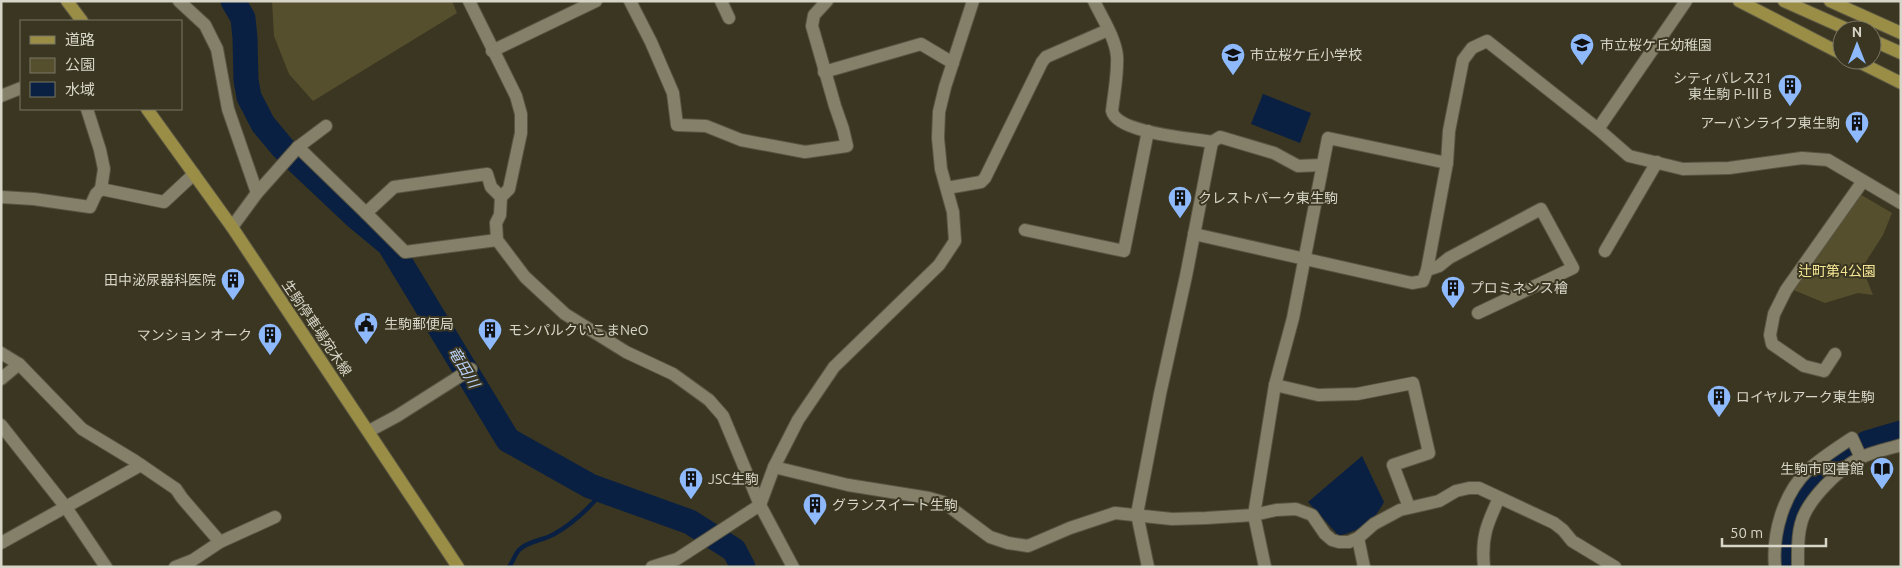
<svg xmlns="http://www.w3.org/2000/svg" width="1902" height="568" font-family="Ubuntu,'Noto Sans JP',sans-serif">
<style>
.green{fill:#564f2e}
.water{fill:#0a2043}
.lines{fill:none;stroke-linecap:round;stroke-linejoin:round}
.stream{stroke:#0a2043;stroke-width:4.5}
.river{stroke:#0a2043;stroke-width:25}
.minor-casing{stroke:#585442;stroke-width:14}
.major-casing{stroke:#585442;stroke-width:14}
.minor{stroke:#848069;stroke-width:12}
.major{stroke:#9a8d46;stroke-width:12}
.labels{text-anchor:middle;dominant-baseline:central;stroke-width:4;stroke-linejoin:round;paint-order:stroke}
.poi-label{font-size:14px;fill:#d7d5c8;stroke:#3a3621;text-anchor:start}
.park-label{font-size:14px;fill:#f5e695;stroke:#3a3621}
.street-label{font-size:14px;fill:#d7d5c8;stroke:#3a3621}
.water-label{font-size:15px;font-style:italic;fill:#b9d2f9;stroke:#3a3621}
</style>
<rect width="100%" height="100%" fill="#3a3621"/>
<g class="green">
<path d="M272 1H452L457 13 313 101 289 74 274 36Z"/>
<path d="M1858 193 1892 213 1883 235 1865 263V275L1873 295 1858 293 1825 303 1791 289Z"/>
</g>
<g class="water">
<path d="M1263 94 1311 113 1300 143 1251 124Z"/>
<path d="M1362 456 1384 502C1372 524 1362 529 1339 536L1308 502Z"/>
</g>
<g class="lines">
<path class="stream" d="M509 567C513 562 515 554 519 550 527 542 538 541 548 537 567 529 591 507 603 491"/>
<g class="river">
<path d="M233 1 243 18 245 38 246 80 249 97 263 124 283 148 354 215 389 244 508 440 590 486 690 522 734 550 743 567"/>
<path d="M1785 567 1782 556 1794 506 1803 491 1816 476 1867 443 1901 433"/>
</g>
<defs>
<g id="minor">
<path d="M179 1 205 25 217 49 228 109 257 193"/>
<path d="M469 1 516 96 521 114V133L509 189 501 197 500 215 496 223 497 240 525 277 565 314 626 352 673 374 709 400 723 416 760 505 793 567"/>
<path d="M630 1 651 42 673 93 677 125 706 126 741 140 805 152 847 146 843 129 835 106 812 26 814 15 827 1"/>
<path d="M721 1 729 18"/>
<path d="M1094 1C1102 18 1115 37 1117 56 1118 74 1114 93 1112 111 1117 133 1191 138 1212 142L1220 137 1274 153 1298 166 1322 165"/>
<path d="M492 51 596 1"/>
<path d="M824 72 921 44 953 63"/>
<path d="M1 96 21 88"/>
<path d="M87 109 100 150 104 169 101 189 164 202 194 174"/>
<path d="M1598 129 1686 1"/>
<path d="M298 147 366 213 394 187 487 174 491 187 501 197"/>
<path d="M947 188 981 182 985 178 1042 62 1046 57 1108 30"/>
<path d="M1 197 34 199 90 207 96 194 101 189"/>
<path d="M366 213 405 252 497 240"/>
<path d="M232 227 257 193 298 147 326 126"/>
<path d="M1025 230 1124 251 1148 131"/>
<path d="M1194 234 1412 283 1423 281 1427 270 1447 163 1449 131 1463 60 1472 48 1487 41 1598 129 1629 156 1683 169 1729 168 1802 158 1828 160 1901 203"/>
<path d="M1605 251 1657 162"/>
<path d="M1427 270 1439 266 1449 258 1541 209 1573 268 1478 313"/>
<path d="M1 353 19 364"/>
<path d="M1835 354 1824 371 1804 366 1772 344 1770 335 1774 314 1786 290 1863 181"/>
<path d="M1 379 19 364 82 429 135 461 176 489 182 498 220 542"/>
<path d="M1275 385 1318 395 1357 394 1413 383 1429 453 1393 465 1409 507"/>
<path d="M1 425 65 506 106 567"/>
<path d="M369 431 397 416 471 369"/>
<path d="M774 467 848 485 929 498 943 502 990 537 1008 543 1028 546 1070 528 1115 513 1172 519 1206 518 1254 515 1276 510 1296 509 1312 515 1325 534 1332 540 1339 542H1349L1358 538 1374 524 1400 510 1439 501 1456 491 1469 488H1479L1554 523 1563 530 1572 541 1615 567"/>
<path d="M1358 538 1364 567"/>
<path d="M1 543 141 465"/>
<path d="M175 567 193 560 220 542 275 517"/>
<path d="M652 567 677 559 760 505 774 467 798 420 834 367 939 265 955 241 953 212 941 169 938 138 939 112 945 87 973 1"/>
<path d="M1148 567 1137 514 1160 394 1186 276 1212 142"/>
<path d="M1265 567 1254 515 1275 385 1293 318 1328 138 1447 163"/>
<path d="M1484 567C1481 537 1487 524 1499 498"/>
<path d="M1775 567C1772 534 1783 494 1808 470 1821 458 1837 448 1852 438L1861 458"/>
<path d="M1798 567C1798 553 1797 538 1801 524 1806 501 1839 469 1860 458 1872 452 1888 449 1901 445"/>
</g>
<g id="major">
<path d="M67 1 82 21"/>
<path d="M1739 1 1842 54"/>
<path d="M1784 1 1849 30"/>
<path d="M1830 1 1901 33"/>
<path d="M1872 40 1901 53"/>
<path d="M1855 60 1901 83"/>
<path d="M147 109 232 227 458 567"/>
</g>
</defs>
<use href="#minor" class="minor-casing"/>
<use href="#major" class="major-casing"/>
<use href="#minor" class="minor"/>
<use href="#major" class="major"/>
</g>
<defs>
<symbol id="school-pin" viewBox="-11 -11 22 30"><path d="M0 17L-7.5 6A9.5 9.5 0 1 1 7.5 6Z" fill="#8eb9fc" stroke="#3a3621"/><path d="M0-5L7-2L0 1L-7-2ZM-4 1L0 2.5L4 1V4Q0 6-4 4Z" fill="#111"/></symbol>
<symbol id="building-pin" viewBox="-11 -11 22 30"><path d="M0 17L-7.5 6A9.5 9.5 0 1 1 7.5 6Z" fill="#8eb9fc" stroke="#3a3621"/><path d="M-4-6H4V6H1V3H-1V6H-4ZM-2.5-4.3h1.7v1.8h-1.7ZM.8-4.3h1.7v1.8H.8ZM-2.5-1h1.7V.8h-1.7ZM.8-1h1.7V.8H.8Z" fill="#111"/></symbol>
<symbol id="civic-pin" viewBox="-11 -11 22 30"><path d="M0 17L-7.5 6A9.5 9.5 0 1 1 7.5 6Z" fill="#8eb9fc" stroke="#3a3621"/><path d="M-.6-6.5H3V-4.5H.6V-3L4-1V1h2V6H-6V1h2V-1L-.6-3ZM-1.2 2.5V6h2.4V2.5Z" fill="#111"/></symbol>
<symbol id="library-pin" viewBox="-11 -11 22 30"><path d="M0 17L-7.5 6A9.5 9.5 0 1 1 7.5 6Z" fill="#8eb9fc" stroke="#3a3621"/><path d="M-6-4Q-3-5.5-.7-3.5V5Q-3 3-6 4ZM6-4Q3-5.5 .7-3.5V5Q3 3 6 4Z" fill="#111"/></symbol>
</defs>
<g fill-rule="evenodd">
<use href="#school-pin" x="1568" y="31" width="28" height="38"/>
<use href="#school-pin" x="1219" y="41" width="28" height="38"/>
<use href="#building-pin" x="1776" y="72" width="28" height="38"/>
<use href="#building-pin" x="1843" y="109" width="28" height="38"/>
<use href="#building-pin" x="1166" y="184" width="28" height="38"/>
<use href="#building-pin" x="219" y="266" width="28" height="38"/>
<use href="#building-pin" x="1439" y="274" width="28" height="38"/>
<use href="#civic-pin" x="352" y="310" width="28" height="38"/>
<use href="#building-pin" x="476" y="316" width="28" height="38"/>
<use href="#building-pin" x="256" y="321" width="28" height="38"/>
<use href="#building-pin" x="1705" y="383" width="28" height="38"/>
<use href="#library-pin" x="1868" y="455" width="28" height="38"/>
<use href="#building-pin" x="677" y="465" width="28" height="38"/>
<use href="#building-pin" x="801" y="491" width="28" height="38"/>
</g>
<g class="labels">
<g class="poi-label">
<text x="1600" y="45">市立桜ケ丘幼稚園</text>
<text x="1250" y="55">市立桜ケ丘小学校</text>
<text x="1772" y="78" text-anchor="end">シティパレス21<tspan x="1772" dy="16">東生駒 P-Ⅲ B</tspan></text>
<text x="1840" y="123" text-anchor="end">アーバンライフ東生駒</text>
<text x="1198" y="198">クレストパーク東生駒</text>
<text x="216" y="280" text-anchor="end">田中泌尿器科医院</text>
<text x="1470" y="288">プロミネンス檜</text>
<text x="384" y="324">生駒郵便局</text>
<text x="508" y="330">モンパルクいこまNeO</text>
<text x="252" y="335" text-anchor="end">マンション オーク</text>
<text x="1736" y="397">ロイヤルアーク東生駒</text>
<text x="1864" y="469" text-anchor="end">生駒市図書館</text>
<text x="708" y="479">JSC生駒</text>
<text x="832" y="505">グランスイート生駒</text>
</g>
<g class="park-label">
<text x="1837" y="271">辻町第4公園</text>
</g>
<g class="street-label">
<text transform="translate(317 328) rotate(56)">生駒停車場宛木線</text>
</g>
<g class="water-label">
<text transform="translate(464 367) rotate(59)">竜田川</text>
</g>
</g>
<rect width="1902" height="568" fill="none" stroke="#d7d5c8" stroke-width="5"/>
<rect x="20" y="20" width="162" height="90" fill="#3a3621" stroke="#797664"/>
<rect x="30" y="36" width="25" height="8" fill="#9a8d46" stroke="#797664"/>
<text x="65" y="45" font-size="15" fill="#d7d5c8">道路</text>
<rect x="30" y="58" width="25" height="15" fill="#564f2e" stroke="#797664"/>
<text x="65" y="70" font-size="15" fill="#d7d5c8">公園</text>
<rect x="30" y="82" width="25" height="15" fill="#0a2043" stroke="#797664"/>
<text x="65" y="95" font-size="15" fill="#d7d5c8">水域</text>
<g transform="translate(1857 45)"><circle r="24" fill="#3a3621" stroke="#797664"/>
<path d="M0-4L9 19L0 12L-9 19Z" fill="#8eb9fc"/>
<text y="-8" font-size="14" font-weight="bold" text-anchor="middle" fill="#d7d5c8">N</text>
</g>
<path d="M1722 538v8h104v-8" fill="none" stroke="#d7d5c8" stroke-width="2.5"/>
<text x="1730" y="538" font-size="15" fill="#d7d5c8" stroke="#3a3621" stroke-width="4" paint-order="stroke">50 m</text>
</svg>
